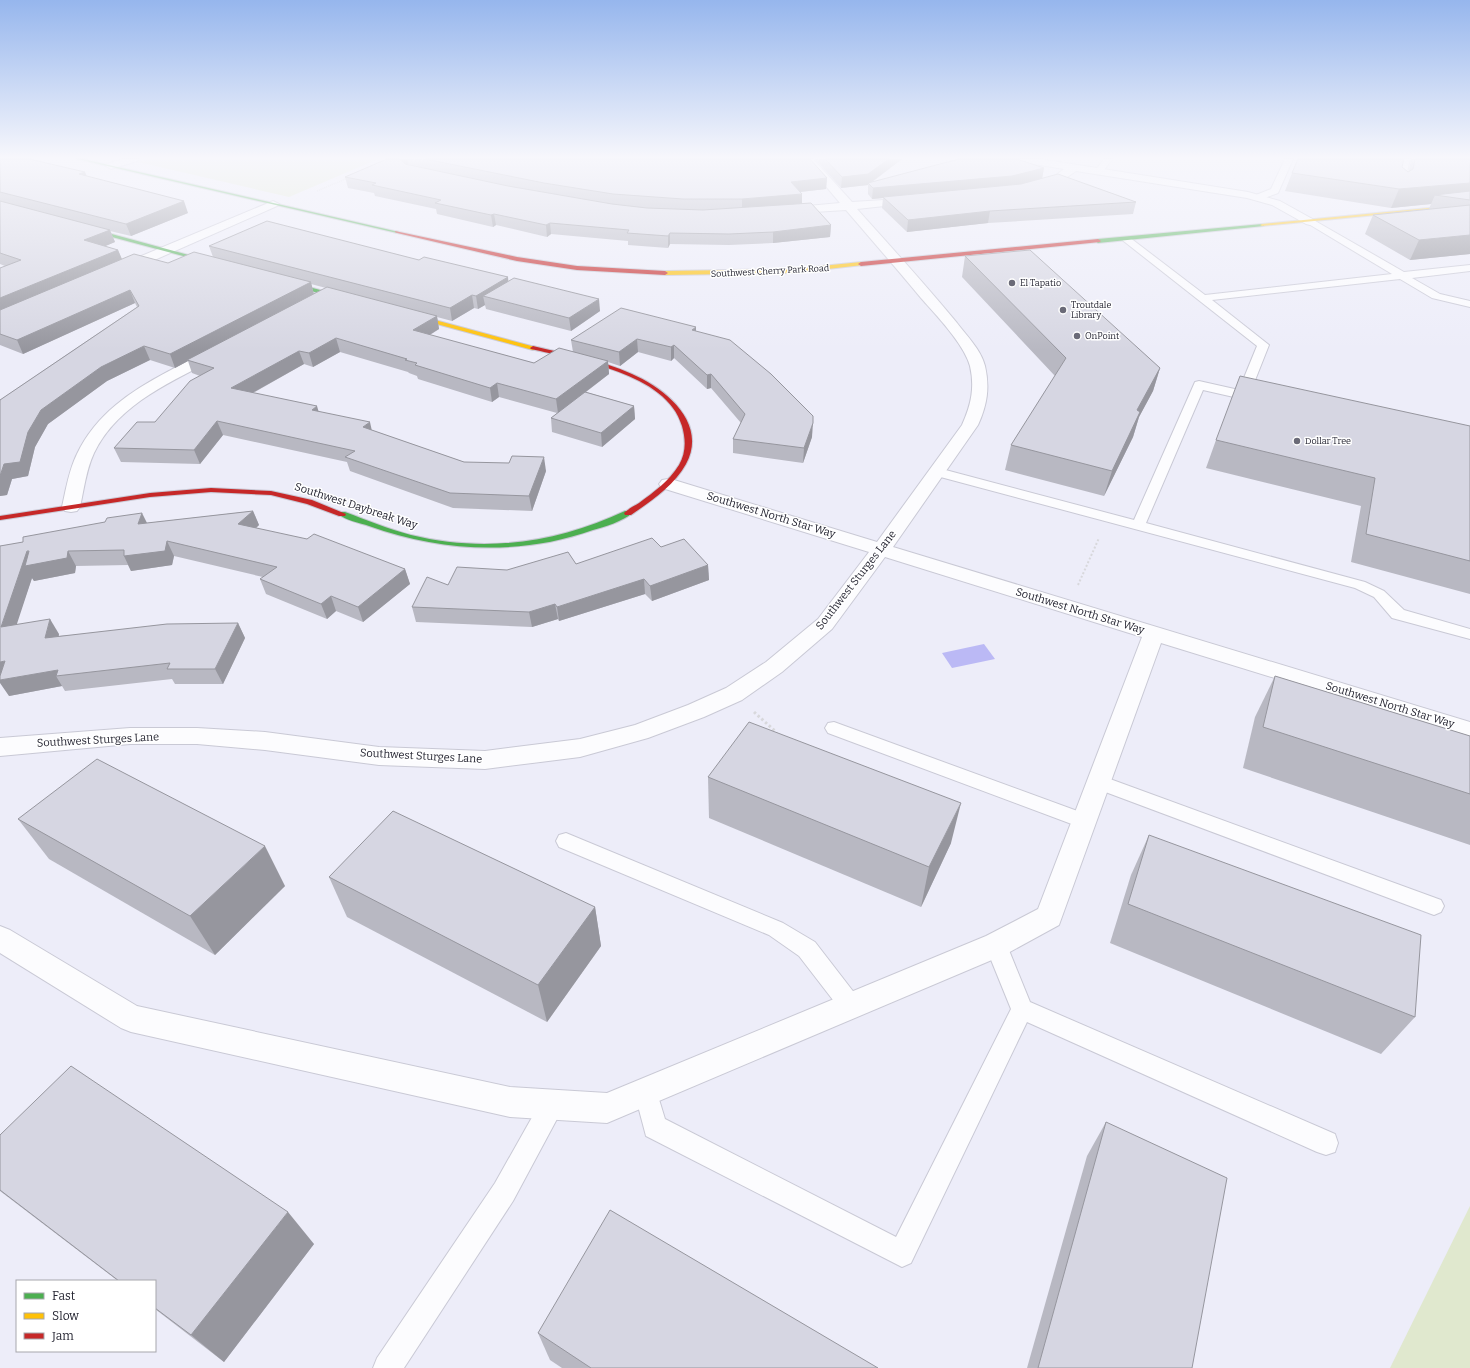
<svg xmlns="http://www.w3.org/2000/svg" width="1470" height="1368" font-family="Bitter,serif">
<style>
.green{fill:#e0e8ce}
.water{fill:#bbb9f5}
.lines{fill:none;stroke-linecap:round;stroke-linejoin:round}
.lane-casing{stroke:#c9c9d5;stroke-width:2}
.street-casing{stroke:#c9c9d5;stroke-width:2}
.fast-casing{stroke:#c9c9d5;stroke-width:2}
.slow-casing{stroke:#c9c9d5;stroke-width:2}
.jam-casing{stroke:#c9c9d5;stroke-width:2}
.path-far2{stroke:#d8d8dc;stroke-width:1.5;stroke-dasharray:1 1;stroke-linecap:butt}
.path-far1{stroke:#d8d8dc;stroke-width:2;stroke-dasharray:2 2;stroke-linecap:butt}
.path{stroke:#d8d8dc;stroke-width:3;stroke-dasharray:2.5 2.5;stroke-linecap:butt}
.lane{fill:#fcfcfe;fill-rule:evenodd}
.street{fill:#fcfcfe;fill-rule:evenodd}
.fast{fill:#4caf50;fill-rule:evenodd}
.slow{fill:#ffc107;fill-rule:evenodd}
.jam{fill:#c62828;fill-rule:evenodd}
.wall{fill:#b8b8c2;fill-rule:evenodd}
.shaded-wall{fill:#96969e}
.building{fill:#d6d6e2;stroke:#96969e}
.poi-dot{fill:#6a6a77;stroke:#fff;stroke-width:1.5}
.labels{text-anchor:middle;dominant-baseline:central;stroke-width:3;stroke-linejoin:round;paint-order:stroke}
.far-street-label{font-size:9px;fill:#242431;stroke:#fff}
.far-poi-label{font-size:9px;fill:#242431;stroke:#fff;text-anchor:start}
.street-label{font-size:11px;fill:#242431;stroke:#fff}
</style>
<rect width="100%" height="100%" fill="#ededf9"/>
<g class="green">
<path d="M148 159H378L289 197 138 162Z"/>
<path d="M1470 1206V1368H1390Z"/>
</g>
<path class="water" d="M984 644 995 659 952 668 942 653Z"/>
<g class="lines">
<defs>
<g id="lane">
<path d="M1104 159H1112L1102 173H1096L1095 171Z"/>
<path d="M1285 159H1293L1278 193 1262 199H1256V195L1271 189Z"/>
<path d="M1402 159H1410L1404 186 1400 189 1396 186Z"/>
<path d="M1310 218 1404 272 1470 265V271L1412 278 1440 294 1470 301V307L1432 298 1400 279 1212 300 1269 345 1250 393 1253 396 1251 399 1247 400 1203 390 1146 523 1365 582 1384 591 1404 610 1470 629V639L1392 618 1374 597 1355 588 933 475 931 472 933 469 938 468 1134 520 1195 382 1199 381 1239 390 1257 346 1121 239 1123 237H1129L1205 295 1392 274 1307 223 1305 221Z"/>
<path d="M834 722 1091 816 1094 821 1091 826 1084 829 1077 826 828 733 825 728 828 723Z"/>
<path d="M1099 775 1441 900 1444 906 1441 912 1434 915 1092 787 1090 782 1092 777Z"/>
<path d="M566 833 783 923 815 942 859 999 862 1006 859 1013 851 1016 843 1013 799 956 769 935 559 847 556 841 559 835Z"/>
<path d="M996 936 1004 938 1030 1002 1335 1134 1338 1143 1335 1152 1326 1155 1317 1152 1027 1022 911 1263 902 1267 646 1136 634 1091 638 1083 646 1079 654 1083 665 1119 896 1237 1011 1009 985 945 988 938Z"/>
<path d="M553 1092 562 1096 565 1104 513 1201 404 1368H373L377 1358 495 1183 544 1096Z"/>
</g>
<g id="street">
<path d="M123 159H138L137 161 111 169 106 166 107 164Z"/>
<path d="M803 159H813L852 202 916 198 918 200 912 203 857 209C891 247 925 284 957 323 967 336 981 350 985 366 990 388 987 405 978 425L893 547 1470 722V738L1161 643 1059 925 1006 954 607 1123 510 1117 131 1032 121 1028 0 953V926L10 930 137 1006 510 1087 607 1093 986 936 1038 909 1142 637 885 557 832 629 782 672 742 700 704 717 648 738 580 757 485 769 379 765 265 750 197 744H130L0 756V738L130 728H197L265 732 379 747 485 751 580 739 635 725 688 705 726 688 766 662 818 619 869 552 662 488 659 484 662 480 668 479 674 480 877 542 962 425C971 405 975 388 970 366 964 344 936 315 921 298 896 268 871 239 846 210L782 214 780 212 782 210 786 208 840 203Z"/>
<path d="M1017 159H1040L1248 192 1280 201 1316 221 1310 225 1306 224 1272 205 1247 198 1076 171 1060 182 1037 190 1031 187 1033 185 1052 178 1064 169 1022 162Z"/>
<path d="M273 201 279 204 277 206 125 273H115L114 270 115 267Z"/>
<path d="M216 349 221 350 223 353 221 356C175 380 118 403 94 453 86 470 84 489 80 507L77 511 71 512 65 511 62 507C66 489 69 470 77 454 96 414 131 391 169 371 184 363 200 353 216 349Z"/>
</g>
<g id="fast">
<path d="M77 159H83L399 232 397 233Z"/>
<path d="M1262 224H1264V226L1098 243 1095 241 1098 239Z"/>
<path d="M82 227H86L218 263 213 264 82 229Z"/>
<path d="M283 280 350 298 351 299 348 301 281 283 280 282Z"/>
<path d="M625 511H631L632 513C624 521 604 527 593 530 520 556 442 552 369 526 360 523 345 520 338 514L339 512H345C367 520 388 529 411 535 485 553 557 543 625 511Z"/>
</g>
<g id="slow">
<path d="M1470 204V206L1262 226 1260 225 1262 224Z"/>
<path d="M861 262 863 263V265L792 273 665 275 662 273 665 271 792 269Z"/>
<path d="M409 313 535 347 536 348 533 350 407 316V314Z"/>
</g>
<g id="jam">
<path d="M395 231 517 257 577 266 665 271 668 273 665 275 577 270 517 261 397 233 395 232Z"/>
<path d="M1098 239 1101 241 1100 242 861 266 858 264 861 262Z"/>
<path d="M533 346C566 354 601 360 632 374 666 389 708 423 686 464 674 486 651 501 631 515H625L624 513C628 509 634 506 639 503 654 492 669 481 679 465 686 453 686 440 682 426 667 373 577 360 531 349L530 348Z"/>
<path d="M211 488 271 491 312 500 346 514 345 516H339L307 504 271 495 211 492 150 497 0 520V516L150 493Z"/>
</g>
</defs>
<use href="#lane" class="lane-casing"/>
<use href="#street" class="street-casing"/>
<use href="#fast" class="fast-casing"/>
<use href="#slow" class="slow-casing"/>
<use href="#jam" class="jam-casing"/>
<path class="path-far2" d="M317 191 348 178"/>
<path class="path-far1" d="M1078 585 1099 538"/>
<path class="path" d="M754 712 775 731 777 735"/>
<use href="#lane" class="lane"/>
<use href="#street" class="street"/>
<use href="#fast" class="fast"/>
<use href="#slow" class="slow"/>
<use href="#jam" class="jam"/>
</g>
<g class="wall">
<path d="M0 159 87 176 188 213 131 236 110 231 115 242 105 246 118 250 122 259 168 263 213 257 209 246 419 260 508 277V281L600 311 571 331 486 309 485 305 478 309 474 308 452 321 437 317 439 329 430 335 534 363 573 352 571 340 696 331 812 437 803 463 733 453V439L741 423 711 388 707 389 674 358 671 361 638 352 620 366 608 362 609 374 586 392 634 406 635 419 602 447 552 432 551 418 557 413 499 397 492 402 418 379 417 376 409 373 408 372 340 352 313 367 304 364 253 393 319 412 464 462 546 471 532 511 453 508 350 471 347 462 223 435 200 464 121 462 114 448 155 422 200 376 192 373 188 361 175 368 150 360 107 381 48 424 35 447 28 476 12 479 7 495 0 496V400L137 307 135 303 23 354 0 345V268L5 266 0 264ZM311 284 326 288 314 294Z"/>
<path d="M387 159H810L827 178 826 189 800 192 802 194V204L831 225 830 237 773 243 729 245 670 244 668 248 628 245V241L551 234 547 237 496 225 493 227 437 214 436 209 375 196 374 193 348 188 345 177Z"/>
<path d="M815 159H902L871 183 1044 168 1042 178 1136 202 1133 214 988 223 907 232 882 208 883 198 872 199 868 194V184V185L841 188Z"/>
<path d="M1411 159H1470V254L1410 260 1365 234 1373 215 1429 209 1431 204 1391 208 1285 191 1292 173 1402 167 1408 172 1409 171Z"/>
<path d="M965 256 1160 368 1153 391 1139 417 1133 437 1104 496 1005 470 1011 445 1055 376 962 277Z"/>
<path d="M1470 426V594L1351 562 1361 506 1206 468 1216 440Z"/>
<path d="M253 511 259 525 256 528 405 569 410 584 363 622 336 611 327 619 266 594 260 579 263 577 174 556 172 565 131 571 128 565 76 566 75 573 34 581 32 578 16 624 59 634V636L238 623 245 638 223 684H175L172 679 65 691 62 686 9 696 0 546 147 523Z"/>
<path d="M661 547 708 565 709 580 652 601 645 594 559 621 558 619 532 627 416 622 412 607 448 585 507 570 576 564Z"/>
<path d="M1275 676 1470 736V845L1243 768 1255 717Z"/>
<path d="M708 777 951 843 921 907 709 818Z"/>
<path d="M18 819 285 886 215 955 49 859Z"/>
<path d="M1149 835 1415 1017 1381 1054 1110 943 1131 875Z"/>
<path d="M329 877 595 907 601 946 547 1022 347 917Z"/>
<path d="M1106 1122 1192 1368H1027L1087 1156Z"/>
<path d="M0 1135 314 1244 224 1362 155 1309V1281H118L0 1191Z"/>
<path d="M538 1333 878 1368H562L550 1360Z"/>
</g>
<g class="shaded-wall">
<path d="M399 159H407L408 166Z"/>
<path d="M889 159H902L869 184 868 183V185L841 188 842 177Z"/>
<path d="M1044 168 1042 179 1010 188 883 197V198L872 199 873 188Z"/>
<path d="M85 172 90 184 79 174Z"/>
<path d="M827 178 826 189 791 193V182Z"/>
<path d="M1470 183V200L1435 195 1431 204 1391 208 1399 189Z"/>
<path d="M802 194V205L742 210V199Z"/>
<path d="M184 201 188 213 131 236 126 224Z"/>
<path d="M990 211 988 223 907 232 908 220Z"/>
<path d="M494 214 496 225 493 227 491 215Z"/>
<path d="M550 223 551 234 547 237 546 225Z"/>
<path d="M831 225 830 237 773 243V232Z"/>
<path d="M110 230 115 242 89 253 84 240Z"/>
<path d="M670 233V244L668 248V236Z"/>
<path d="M1470 235V254L1410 260 1419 240Z"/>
<path d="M118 250 123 262 0 314V298Z"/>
<path d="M508 277 509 290 483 296 485 305 478 309 476 296Z"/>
<path d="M311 282 314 295 187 360 188 361 175 368 170 354Z"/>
<path d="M130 290 135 303 23 354 17 340Z"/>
<path d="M472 295 474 308 452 321 450 308Z"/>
<path d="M599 299 600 311 571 331 569 318Z"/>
<path d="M437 316 439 329 416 343 413 330Z"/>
<path d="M696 327V340L692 330Z"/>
<path d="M336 338 340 352 313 367 309 353Z"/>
<path d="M637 339 638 352 620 366 619 352Z"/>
<path d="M674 345V358L671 361V347Z"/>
<path d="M144 346 150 360 107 381 48 424 35 447 28 476 12 479 7 495 0 496V476L4 464 28 432 41 410 101 367Z"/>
<path d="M299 351 304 364 236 402 231 388Z"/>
<path d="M608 361 609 374 558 413 556 399Z"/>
<path d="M1160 368 1153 391 1139 417 1133 437 1104 496 1112 471 1137 410Z"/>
<path d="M711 374V388L707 389V375Z"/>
<path d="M497 383 499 397 492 402 490 388Z"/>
<path d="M317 406 321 420 312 410Z"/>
<path d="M634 406 635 419 602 447 601 433Z"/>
<path d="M217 421 223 435 200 464 194 450Z"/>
<path d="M370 422 373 436 363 427Z"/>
<path d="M813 423 812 437 803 463 804 448Z"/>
<path d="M544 457 546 471 532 511 529 496Z"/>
<path d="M253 511 259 525 244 539 238 524Z"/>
<path d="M142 513 149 527 138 524Z"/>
<path d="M167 541 174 556 172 565 131 571 124 556Z"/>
<path d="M27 551 35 564 68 551 76 566 75 573 34 581 32 578 11 642 1 627Z"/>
<path d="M708 565 709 580 652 601 650 586Z"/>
<path d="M405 569 410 584 363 622 358 607Z"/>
<path d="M644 579 645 594 559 621 557 607Z"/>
<path d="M331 596 336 611 327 619 321 604Z"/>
<path d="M555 604 558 619 532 627 529 612Z"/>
<path d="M50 619 59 634 54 653 45 638Z"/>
<path d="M238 623 245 638 223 684 215 669Z"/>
<path d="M5 661 0 679V662Z"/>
<path d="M58 670 56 676 62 686 9 696 0 683V680Z"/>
<path d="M961 803 951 843 921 907 929 867Z"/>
<path d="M265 846 285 886 215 955 190 916Z"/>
<path d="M595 907 601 946 547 1022 538 985Z"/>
<path d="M288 1212 314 1244 224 1362 191 1335Z"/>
</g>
<g class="building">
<path d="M0 159H29L85 172 79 174 184 201 126 224 0 192Z"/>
<path d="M387 159H400L405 164 508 186 612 204 647 208 703 210 811 203 831 225 773 232 729 234 670 233 668 236 627 233 629 230 550 223 546 225 494 214 491 215 435 203 441 200 372 185 376 183 345 177Z"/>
<path d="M425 159H810L827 178 791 182 802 194 742 199H683L613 194 544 183Z"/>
<path d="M825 159H889L868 174 842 177Z"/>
<path d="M959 159H1017L1044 168 1012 176 873 188 868 183Z"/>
<path d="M1298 159H1404L1402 167 1408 172 1413 169 1415 159H1470V183L1399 189 1292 173Z"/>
<path d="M1058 174 1136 202 990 211 908 220 883 197 1021 184Z"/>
<path d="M1470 191V200L1435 195Z"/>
<path d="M0 201 110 230 84 240 118 250 0 298V268L21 260 0 253Z"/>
<path d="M1470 205V235L1419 240 1373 215Z"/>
<path d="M267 221 419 260 424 257 508 277 476 296 472 295 450 308 209 246Z"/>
<path d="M1030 250 1160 368 1137 410 1140 412 1112 471 1011 445 1066 358 965 256Z"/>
<path d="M194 252 311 282 170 354 144 346 101 367 41 410 28 432 20 462 4 464 0 476V400L139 306 130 290 17 340 0 334V310L134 254 168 263Z"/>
<path d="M514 278 599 299 569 318 483 296Z"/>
<path d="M327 287 437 316 413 330 534 363 559 348 608 361 556 399 497 383 490 388 415 365 417 363 405 360 407 359 336 338 309 353 299 351 231 388 317 406 312 410 370 422 363 427 464 462 509 463 512 456 544 457 529 496 450 493 345 457 355 451 217 421 194 450 114 448 137 422H155L190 381 214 368 187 360Z"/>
<path d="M621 308 696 327 692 330 730 340 771 374 813 416V423L804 448 733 439 745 414 711 374 707 375 674 345 671 347 637 339 619 352 571 340Z"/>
<path d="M1240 376 1470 426V561L1366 534 1375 478 1216 440Z"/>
<path d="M585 392 634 406 601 433 551 418Z"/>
<path d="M253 511 238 524 307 539 314 534 405 569 358 607 331 596 321 604 260 579 277 567 167 541 165 551 124 556V550L68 551 67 558 25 566 29 551H27L1 627 50 619 45 638 167 624 238 623 215 669H167L170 663 56 676 58 670 0 680V676L5 661 0 662V546L23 542V537L105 522 107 518 142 513 138 524Z"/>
<path d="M652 538 661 547 684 539 708 565 650 586 644 579 557 607 555 604 529 612 412 607 427 577 448 585 457 567 507 570 568 552 576 564Z"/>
<path d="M1275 676 1470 736V794L1263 727Z"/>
<path d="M749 722 961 803 929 867 708 777Z"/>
<path d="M97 759 265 846 190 916 18 819Z"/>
<path d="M393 811 595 907 538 985 329 877Z"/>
<path d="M1149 835 1421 935 1415 1017 1128 904Z"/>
<path d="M71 1066 288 1212 191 1335 155 1308V1281H119L0 1190V1135Z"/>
<path d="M1106 1122 1227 1178 1192 1368H1038Z"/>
<path d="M610 1210 878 1368H591L538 1333Z"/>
</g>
<linearGradient id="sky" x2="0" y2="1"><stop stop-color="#96b6ed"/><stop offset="0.45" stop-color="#f7f7fc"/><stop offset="1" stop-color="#f7f7fc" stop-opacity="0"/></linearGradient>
<rect width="1470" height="350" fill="url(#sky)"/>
<g class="poi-dot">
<circle cx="1012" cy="283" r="4"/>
<circle cx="1063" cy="310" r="4"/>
<circle cx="1077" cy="336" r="4"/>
<circle cx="1297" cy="441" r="4"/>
</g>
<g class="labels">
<g class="far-street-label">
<text transform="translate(770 271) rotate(-3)">Southwest Cherry Park Road</text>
</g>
<g class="far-poi-label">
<text x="1020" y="283">El Tapatio</text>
<text x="1071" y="305">Troutdale<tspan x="1071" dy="10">Library</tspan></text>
<text x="1085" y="336">OnPoint</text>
<text x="1305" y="441">Dollar Tree</text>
</g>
<g class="street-label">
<text transform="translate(356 506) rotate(18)">Southwest Daybreak Way</text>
<text transform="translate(771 515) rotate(17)">Southwest North Star Way</text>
<text transform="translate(856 580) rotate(-52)">Southwest Sturges Lane</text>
<text transform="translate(1080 611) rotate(17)">Southwest North Star Way</text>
<text transform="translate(1390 705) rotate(17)">Southwest North Star Way</text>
<text transform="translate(98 740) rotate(-3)">Southwest Sturges Lane</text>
<text transform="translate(421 756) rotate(3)">Southwest Sturges Lane</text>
</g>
</g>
<rect x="16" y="1280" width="140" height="72" fill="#ffffff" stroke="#a7a7ad"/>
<rect x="24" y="1293" width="20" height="6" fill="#4caf50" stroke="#a7a7ad"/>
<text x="52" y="1300" font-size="12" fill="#242431">Fast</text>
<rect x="24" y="1313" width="20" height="6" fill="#ffc107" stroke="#a7a7ad"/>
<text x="52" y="1320" font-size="12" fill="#242431">Slow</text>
<rect x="24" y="1333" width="20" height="6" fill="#c62828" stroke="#a7a7ad"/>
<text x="52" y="1340" font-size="12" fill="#242431">Jam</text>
</svg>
